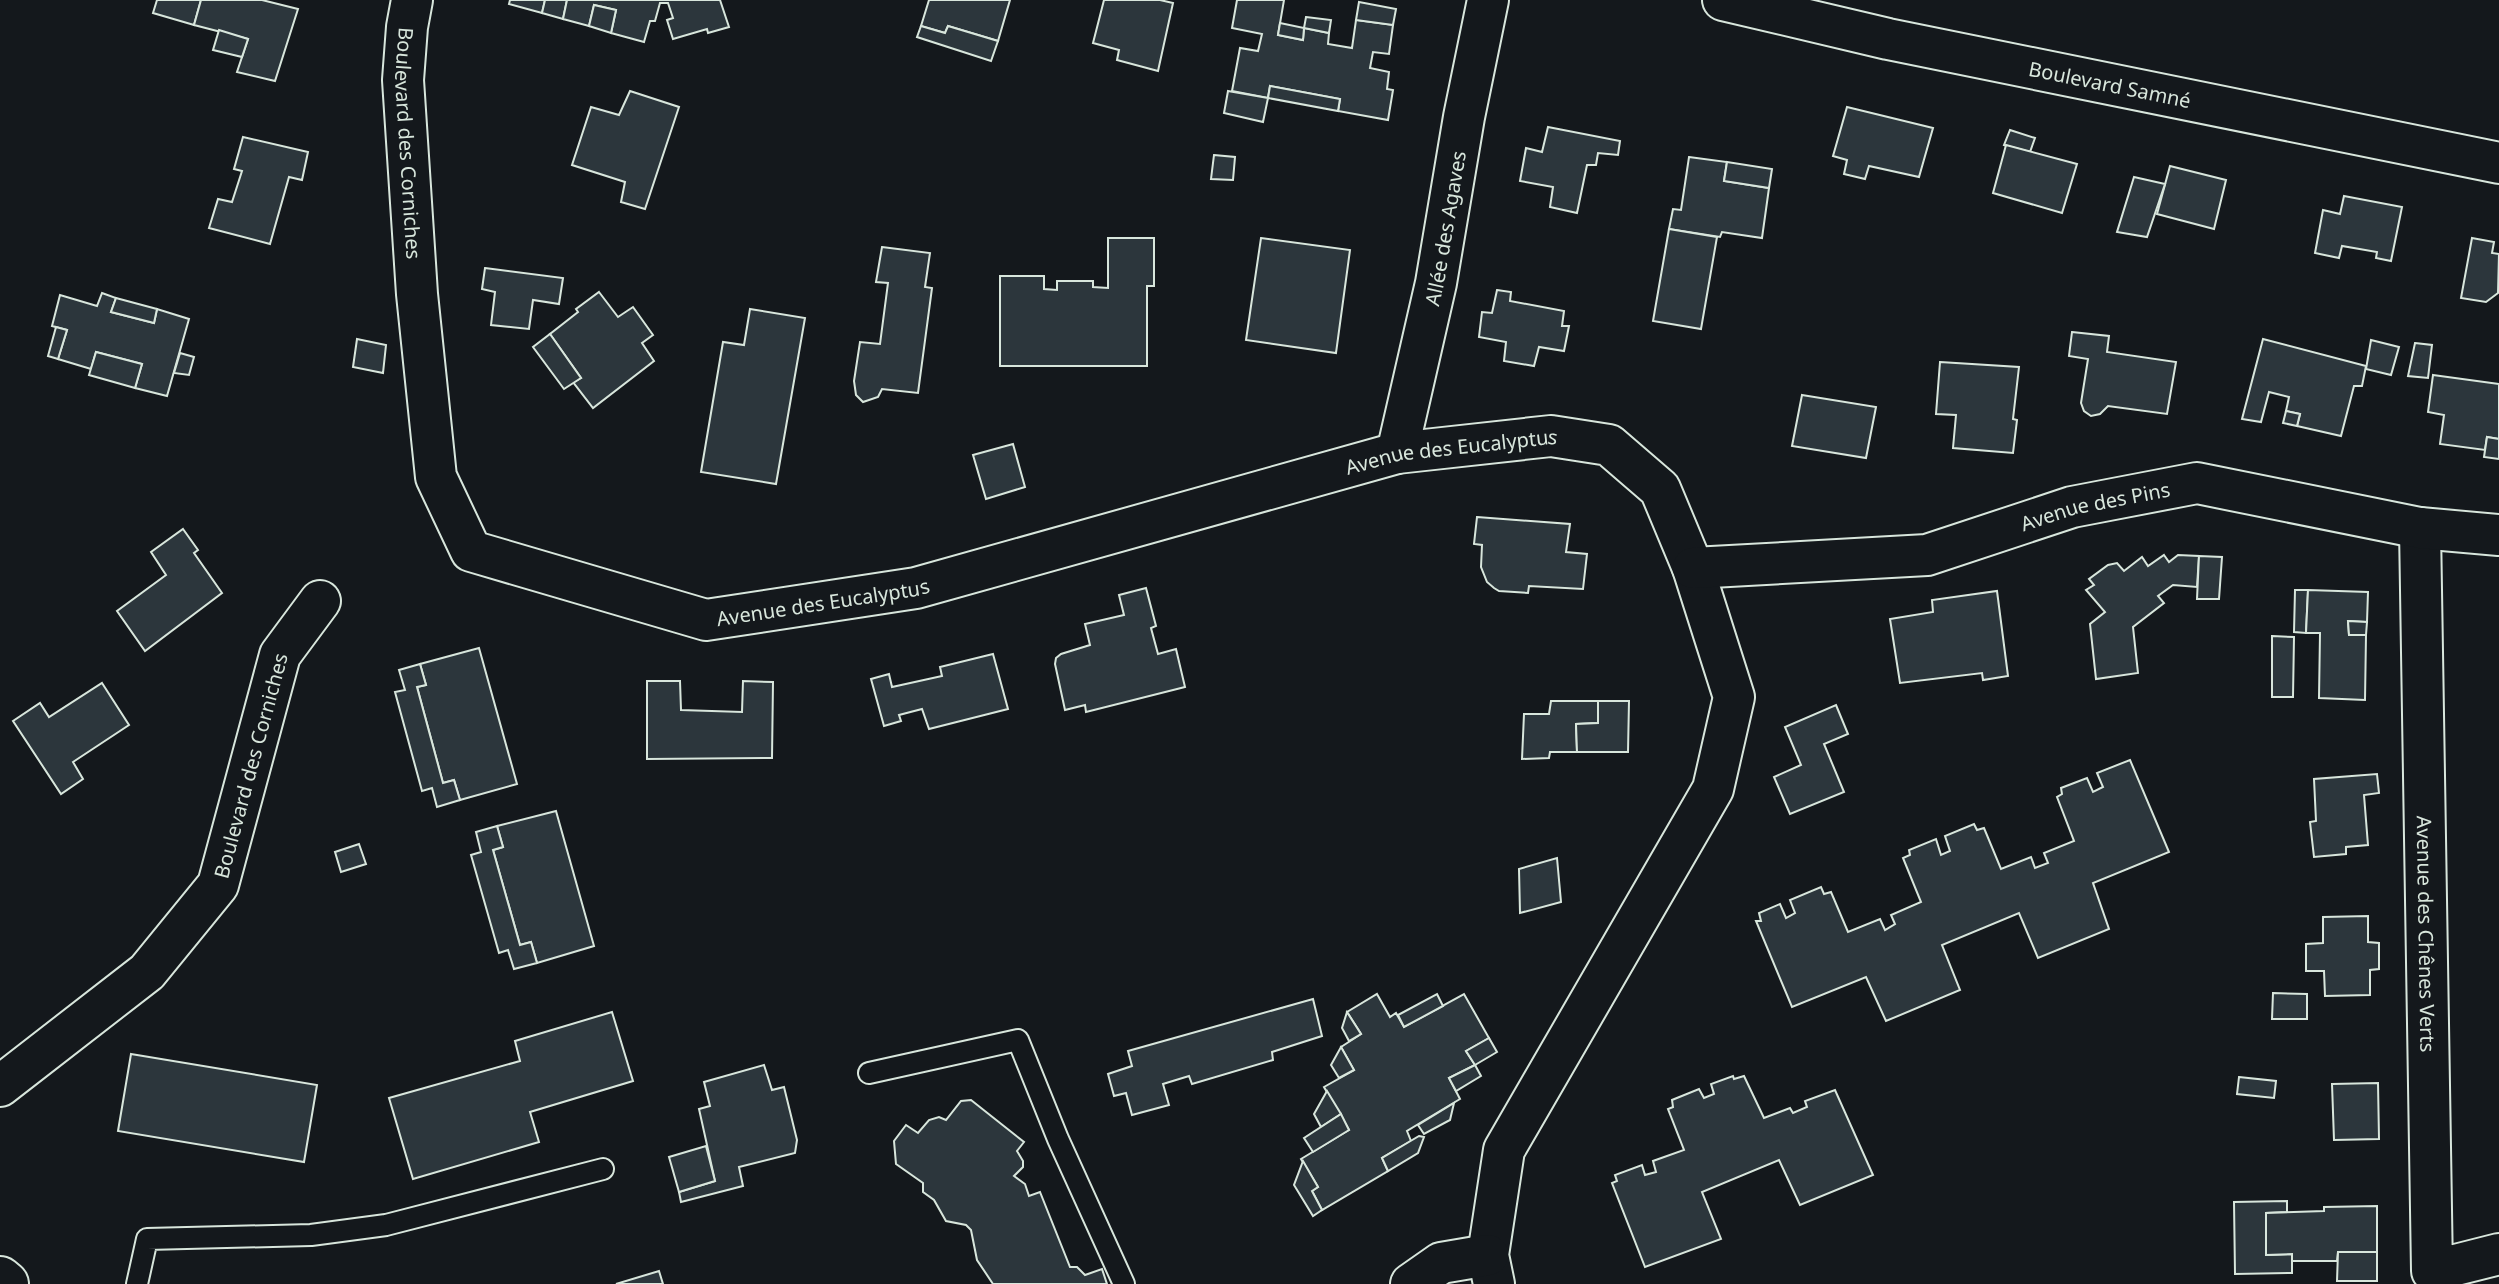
<svg xmlns="http://www.w3.org/2000/svg" width="2499" height="1284" font-family="'Noto Sans',sans-serif">
<style>
.building{fill:#2c363c;stroke:#d8e6dc;stroke-width:2}
.lines{fill:none;stroke-linecap:round;stroke-linejoin:round}
.service-casing{stroke:#d8e6dc;stroke-width:24}
.minor-casing{stroke:#d8e6dc;stroke-width:44}
.tertiary-casing{stroke:#d8e6dc;stroke-width:48}
.service{stroke:#14181c;stroke-width:20}
.minor{stroke:#14181c;stroke-width:40}
.tertiary{stroke:#14181c;stroke-width:44}
.labels{text-anchor:middle;dominant-baseline:central;stroke-width:6;stroke-linejoin:round;paint-order:stroke}
.street-label{font-size:20px;fill:#d8e6dc;stroke:#14181c}
</style>
<rect width="100%" height="100%" fill="#14181c"/>
<g class="building">
<path d="M157 0H201L194 25 153 13Z"/>
<path d="M201 0H262L298 9 275 81 237 72 248 39 194 25Z"/>
<path d="M510 0H545L542 13 509 4Z"/>
<path d="M545 0H567L563 19 542 13Z"/>
<path d="M567 0H720L729 27 708 33 707 29 673 39 667 20 673 18 668 3H660L655 21H650L644 42 611 33 616 10 594 5 589 26 563 19Z"/>
<path d="M929 0H1010L998 41 948 26 945 33 921 26Z"/>
<path d="M1104 0H1160L1173 3 1158 71 1117 60 1119 50 1093 43Z"/>
<path d="M1237 0H1284L1278 35 1303 40 1304 28 1329 33 1328 44 1352 48 1356 20 1393 25 1389 54 1373 52 1370 68 1389 72 1387 89 1393 90 1388 120 1338 111 1340 99 1270 86 1268 98 1232 91 1240 48 1258 51 1262 34 1232 28Z"/>
<path d="M1359 2 1396 9 1393 25 1356 20Z"/>
<path d="M594 5 616 10 611 33 589 26Z"/>
<path d="M1306 17 1331 20 1329 33 1304 28Z"/>
<path d="M1280 23 1304 28 1303 40 1278 35Z"/>
<path d="M921 26 945 33 948 26 998 41 991 61 917 37Z"/>
<path d="M219 30 248 39 242 57 213 50Z"/>
<path d="M1270 86 1340 99 1338 111 1268 98Z"/>
<path d="M630 91 679 107 645 209 621 202 625 182 572 165 591 107 619 115Z"/>
<path d="M1228 91 1268 98 1263 122 1224 113Z"/>
<path d="M1847 107 1933 128 1919 177 1869 166 1865 179 1844 174 1847 160 1833 156Z"/>
<path d="M1548 127 1620 141 1618 155 1598 153 1596 165H1587L1577 213 1550 207 1553 187 1520 181 1526 148 1542 152Z"/>
<path d="M2010 130 2035 138 2030 152 2004 145Z"/>
<path d="M243 137 308 152 302 180 289 177 270 244 209 228 218 199 232 202 242 171 234 169Z"/>
<path d="M2006 145 2077 164 2062 213 1993 193Z"/>
<path d="M1214 155 1235 157 1233 180 1211 179Z"/>
<path d="M1689 157 1727 162 1724 181 1769 188 1762 238 1722 232 1720 237 1669 229 1673 209 1681 210Z"/>
<path d="M1727 162 1772 169 1769 188 1724 181Z"/>
<path d="M2170 166 2226 180 2214 229 2157 214Z"/>
<path d="M2134 177 2165 184 2147 237 2117 232Z"/>
<path d="M2344 196 2402 207 2391 261 2376 258 2377 252 2342 246 2339 258 2315 253 2323 210 2340 214Z"/>
<path d="M1669 229 1717 237 1701 329 1653 321Z"/>
<path d="M1108 238H1154V286H1147V366H1000V276H1044V289L1057 290V281H1093V287L1108 288Z"/>
<path d="M1261 238 1350 250 1336 353 1246 340Z"/>
<path d="M2472 238 2494 242 2492 253 2499 254 2498 293 2486 302 2461 298Z"/>
<path d="M882 247 930 253 925 287 932 288 918 393 882 389 878 397 863 402 856 395 854 381 860 342 880 344 888 283 876 282Z"/>
<path d="M485 268 563 278 559 304 533 300 529 329 491 325 495 292 482 289Z"/>
<path d="M1497 290 1511 292 1510 301 1564 311 1562 326H1569L1564 351 1539 347 1534 366 1504 361 1506 342 1479 337 1482 312 1492 313Z"/>
<path d="M599 292 618 317 633 307 653 335 642 343 654 361 593 408 573 382 581 378 550 334 578 312 576 309Z"/>
<path d="M102 293 116 298 111 312 154 323 157 309 189 319 167 396 135 388 142 364 96 352 91 369 58 359 67 330 52 326 60 295 97 306Z"/>
<path d="M116 298 157 309 154 323 111 312Z"/>
<path d="M750 309 805 318 776 484 701 472 723 342 744 345Z"/>
<path d="M56 327 67 330 58 359 48 356Z"/>
<path d="M2072 332 2109 336 2107 352 2176 362 2167 414 2108 406 2100 414 2091 416 2084 411 2081 403 2088 359 2069 356Z"/>
<path d="M550 334 581 378 564 389 533 347Z"/>
<path d="M357 339 386 345 383 373 353 367Z"/>
<path d="M2263 339 2366 366 2362 386H2354L2341 436 2297 426 2300 414 2286 411 2289 397 2269 392 2261 422 2242 419Z"/>
<path d="M2371 340 2399 347 2391 375 2366 369Z"/>
<path d="M2415 343 2432 345 2428 378 2408 376Z"/>
<path d="M96 352 142 364 135 388 89 375Z"/>
<path d="M180 353 194 357 189 375 174 373Z"/>
<path d="M1940 362 2019 367 2013 419 2017 420 2013 453 1953 448 1956 415 1936 414Z"/>
<path d="M2433 375 2499 384V439L2487 437 2485 450 2440 444 2444 415 2428 412Z"/>
<path d="M1802 395 1876 407 1866 458 1792 446Z"/>
<path d="M2286 411 2300 414 2297 426 2283 423Z"/>
<path d="M2487 437 2499 439V459L2484 457Z"/>
<path d="M1013 444 1025 487 986 499 973 455Z"/>
<path d="M1477 517 1570 524 1566 552 1587 554 1583 589 1529 586 1528 593 1499 591 1494 588 1487 582 1481 567 1482 545 1474 544Z"/>
<path d="M183 529 198 550 194 553 222 593 145 651 117 611 166 575 151 552Z"/>
<path d="M2164 555 2169 562 2178 555 2199 556 2197 587 2173 585 2158 596 2164 603 2133 627 2138 673 2096 679 2090 624 2105 612 2086 590 2094 585 2089 579 2108 565 2117 563 2124 571 2142 557 2148 566Z"/>
<path d="M2199 556 2222 557 2219 599H2197Z"/>
<path d="M1146 588 1156 626 1151 628 1158 654 1176 649 1185 687 1086 712 1085 705 1065 710 1055 664 1056 658 1061 654 1090 645 1085 624 1124 615 1119 595Z"/>
<path d="M2295 590H2308L2306 633 2294 632Z"/>
<path d="M2308 590 2368 592 2367 622 2348 621 2349 635H2366L2365 700 2319 698 2320 633H2306Z"/>
<path d="M1997 591 2008 676 1983 680 1982 673 1900 683 1890 619 1933 612 1932 600Z"/>
<path d="M2348 621 2367 622 2366 635H2349Z"/>
<path d="M2272 636 2294 637 2293 697H2272Z"/>
<path d="M479 648 517 784 460 800 454 780 443 783 417 687 426 685 420 664Z"/>
<path d="M993 654 1008 709 929 729 922 709 899 715 901 721 884 726 871 679 889 674 892 687 942 676 940 667Z"/>
<path d="M420 664 426 685 417 687 443 783 454 780 460 800 437 807 432 788 422 791 395 692 405 690 399 670Z"/>
<path d="M647 681H680L681 710 742 712 743 681 773 682 772 758 647 759Z"/>
<path d="M102 683 129 725 73 762 83 779 61 794 13 721 40 703 49 717Z"/>
<path d="M1551 701H1598V723L1576 724 1577 752H1550L1549 758 1522 759 1524 714H1549Z"/>
<path d="M1598 701H1629L1628 752H1577L1576 724 1598 723Z"/>
<path d="M1836 705 1848 734 1824 744 1844 792 1790 814 1774 777 1801 765 1785 727Z"/>
<path d="M2130 760 2169 852 2093 883 2109 929 2038 958 2019 913 1942 945 1960 990 1886 1021 1866 977 1792 1007 1756 921H1761L1759 913 1780 904 1786 918 1795 913 1790 900 1821 887 1824 894 1831 892 1848 932 1880 919 1885 930 1895 924 1891 915 1921 902 1903 858 1910 855 1909 850 1936 839 1941 855 1950 851 1945 836 1974 824 1977 830 1984 828 2001 869 2031 857 2035 868 2048 863 2044 853 2074 841 2057 797 2062 794 2061 788 2087 778 2093 792 2103 787 2097 773Z"/>
<path d="M2377 774 2379 793 2364 795 2368 845 2346 847V854L2314 857 2310 822 2316 821 2314 779Z"/>
<path d="M556 811 594 946 537 963 531 942 520 945 493 850 503 847 497 826Z"/>
<path d="M497 826 503 847 493 850 520 945 531 942 537 963 514 969 508 950 499 953 471 855 481 852 476 832Z"/>
<path d="M359 844 366 864 341 872 335 852Z"/>
<path d="M1557 858 1561 902 1520 913 1519 869Z"/>
<path d="M2368 916V942L2379 943V969L2370 970V995L2325 996 2324 971H2306V944L2323 943V917Z"/>
<path d="M2273 993 2307 994V1019H2272Z"/>
<path d="M1377 994 1390 1017 1396 1013 1404 1027 1464 994 1489 1038 1466 1051 1475 1065 1449 1078 1460 1099 1407 1131 1411 1141 1382 1158 1388 1171 1322 1210 1312 1191 1318 1187 1301 1159 1349 1130 1324 1087 1354 1070 1341 1047 1361 1034 1347 1012Z"/>
<path d="M1437 994 1443 1006 1404 1027 1398 1015Z"/>
<path d="M1313 999 1322 1036 1272 1052 1273 1060 1192 1084 1189 1076 1163 1084 1169 1105 1132 1115 1126 1093 1114 1096 1108 1074 1132 1066 1128 1051Z"/>
<path d="M612 1012 633 1081 530 1112 539 1142 413 1179 389 1098 520 1061 515 1041Z"/>
<path d="M1347 1012 1361 1034 1349 1041 1342 1028Z"/>
<path d="M1489 1038 1497 1052 1475 1065 1466 1051Z"/>
<path d="M1341 1047 1354 1070 1339 1078 1331 1065Z"/>
<path d="M131 1054 317 1085 304 1162 118 1131Z"/>
<path d="M764 1065 772 1090 784 1087 797 1140 795 1153 739 1167 743 1186 681 1202 679 1192 715 1181 699 1109 710 1106 704 1082Z"/>
<path d="M1475 1065 1481 1076 1456 1091 1449 1078Z"/>
<path d="M1733 1076 1734 1079 1744 1076 1764 1118 1790 1108 1793 1113 1807 1107 1805 1101 1835 1090 1873 1175 1800 1205 1779 1160 1702 1192 1721 1239 1645 1267 1612 1183 1617 1181 1615 1175 1642 1165 1645 1175 1656 1172 1653 1161 1684 1150 1668 1109 1673 1107 1672 1100 1699 1089 1704 1098 1714 1094 1711 1084Z"/>
<path d="M2239 1077 2276 1081 2274 1098 2237 1094Z"/>
<path d="M2378 1083 2379 1139 2334 1140 2332 1084Z"/>
<path d="M1327 1091 1341 1114 1321 1127 1314 1114Z"/>
<path d="M971 1100 1024 1142 1017 1151 1023 1161V1167L1014 1176 1025 1184 1029 1196 1040 1192 1070 1267H1077L1085 1275 1102 1269 1107 1284H993L977 1260 971 1230 966 1225 946 1221 934 1200 923 1192V1183L896 1164 894 1141 906 1125 918 1133 929 1120 939 1117 946 1120 961 1101Z"/>
<path d="M1454 1103 1450 1120 1424 1134 1418 1125Z"/>
<path d="M1341 1114 1349 1130 1313 1152 1304 1138Z"/>
<path d="M1419 1136 1424 1137 1418 1153 1388 1171 1382 1158Z"/>
<path d="M706 1146 715 1181 679 1192 669 1157Z"/>
<path d="M1303 1161 1318 1187 1312 1191 1322 1210 1313 1216 1294 1185Z"/>
<path d="M2287 1201V1212L2266 1213V1255L2292 1254V1273L2235 1274 2234 1202Z"/>
<path d="M2377 1206V1252H2338L2337 1261H2292V1254L2266 1255V1213L2324 1211V1207Z"/>
<path d="M2338 1252H2377V1281H2337Z"/>
<path d="M659 1271 663 1284H616Z"/>
</g>
<g class="lines">
<defs>
<g id="service">
<path d="M869 1073 1018 1040 1058 1139 1124 1284"/>
<path d="M137 1284 147 1239 311 1235 386 1225 603 1169"/>
</g>
<g id="minor">
<path id="s1" d="M412 0 407 27 403 80 417 294 436 477 471 551 706 620 916 588 1397 453 1551 436 1609 445 1660 489 1693 568 1734 697 1713 789 1504 1150 1488 1255 1494 1284"/>
<path id="s2" d="M1723 0 1888 39 2499 163"/>
<path id="s3" d="M1397 453 1436 283 1464 117 1488 0"/>
<path id="s4" d="M2420 528 2432 1271 2499 1254"/>
<path id="s5" d="M1693 568 1927 555 2072 507 2197 483 2420 528 2499 535"/>
<path id="s6" d="M0 1086 147 972 218 885 280 655 320 601"/>
<path d="M1411 1284 1441 1263 1488 1255"/>
</g>
<path id="tertiary" d="M0 1279 6 1284"/>
</defs>
<use href="#service" class="service-casing"/>
<use href="#minor" class="minor-casing"/>
<use href="#tertiary" class="tertiary-casing"/>
<use href="#service" class="service"/>
<use href="#minor" class="minor"/>
<use href="#tertiary" class="tertiary"/>
</g>
<g class="labels">
<g class="street-label">
<text stroke="none"><textPath href="#s2" startOffset="396">Boulevard Samné</textPath></text>
<text stroke="none"><textPath href="#s1" startOffset="144">Boulevard des Corniches</textPath></text>
<text stroke="none"><textPath href="#s3" startOffset="230">Allée des Agaves</textPath></text>
<text stroke="none"><textPath href="#s1" startOffset="1572">Avenue des Eucalyptus</textPath></text>
<text stroke="none"><textPath href="#s5" startOffset="410">Avenue des Pins</textPath></text>
<text stroke="none"><textPath href="#s1" startOffset="924">Avenue des Eucalyptus</textPath></text>
<text stroke="none"><textPath href="#s6" startOffset="422">Boulevard des Corniches</textPath></text>
<text stroke="none"><textPath href="#s4" startOffset="406">Avenue des Chênes Verts</textPath></text>
</g>
</g>
</svg>
